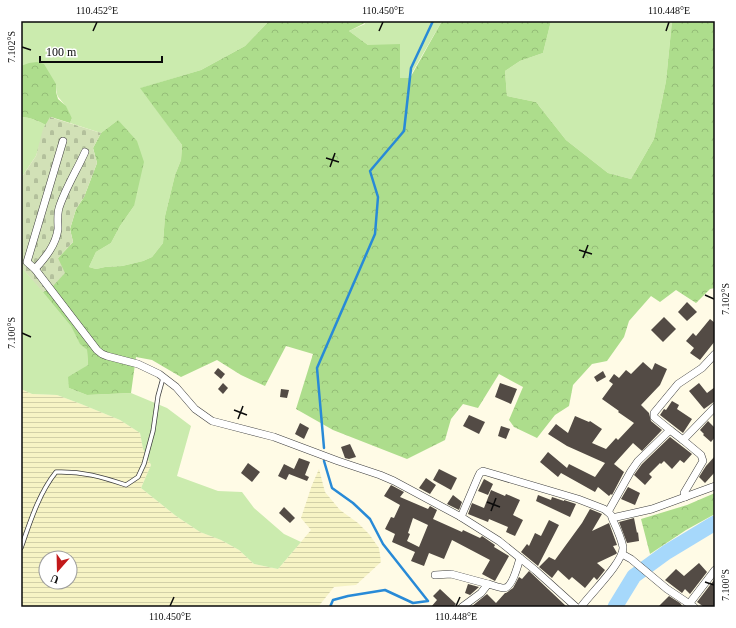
<svg xmlns="http://www.w3.org/2000/svg" width="736" height="628" font-family="'Times New Roman',serif">
<style>
.farmland{fill:url(#farmland-rules);fill-rule:evenodd}
.green{fill:#cbebae}
.forest{fill:url(#forest-crowns)}
.cemetery{fill:url(#cemetery-stones)}
.lines{fill:none;stroke-linecap:round;stroke-linejoin:round}
.stream{stroke:#288ad7;stroke-width:2.5}
.river{stroke:#a6d8fb;stroke-width:15}
.building{fill:#534b45;fill-rule:evenodd}
.lane-casing{stroke:#3d3d3d;stroke-width:5}
.street-casing{stroke:#3d3d3d;stroke-width:8}
.lane{stroke:#fff;stroke-width:3.5}
.street{stroke:#fff;stroke-width:7}
.ticks{fill:none;stroke:#0a0a0a;stroke-width:1.5}
.neatline{fill:none;stroke:#0a0a0a;stroke-width:1.5}
.ticks-label{font-size:10px;text-anchor:middle;fill:#0a0a0a}
</style>
<defs>
<pattern id="farmland-rules" width="6" height="5" patternUnits="userSpaceOnUse"><rect width="6" height="5" fill="#f7f4c5"/><path d="M0 2.5h6" fill="none" stroke="#d2d0a8"/></pattern>
<pattern id="forest-crowns" width="20" height="18" patternUnits="userSpaceOnUse"><rect width="20" height="18" fill="#addd8c"/><path d="M2 6a3 3 0 1 1 6 0M12 15a3 3 0 1 1 6 0" fill="none" stroke="#94bc77"/></pattern>
<pattern id="cemetery-stones" width="16" height="16" patternUnits="userSpaceOnUse"><rect width="16" height="16" fill="#d2e1b7"/><path d="M2 7V4a2 2 0 0 1 4 0v3zM10 15v-3a2 2 0 0 1 4 0v3z" fill="#b3c09c"/></pattern>
</defs>
<rect width="100%" height="100%" fill="#fffbe6"/>
<path class="farmland" d="M21 389 32 394 57 395 81 404 120 420 140 433 143 449 151 465 141 488 176 516 200 532 221 540 239 550 254 564 278 569 311 530 301 518 312 485 319 469 325 492 340 510 358 523 369 534 379 548 381 562 356 585 334 587 318 607H21ZM46 558H70V582H46Z"/>
<g class="green">
<path d="M21 21H269L245 46 201 70 141 88 182 145 181 160 175 175 165 216 163 243 152 257 143 261 122 266 105 267 96 269 89 267 96 252 111 243 120 226 134 206 118 120 101 133 70 123 72 118C70 115 68 110 66 107 59 96 56 99 56 84L21 66Z"/>
<path d="M365 21H442L409 78 400 79V45H368L349 31 365 24Z"/>
<path d="M551 21H672L666 81 654 139 631 179 608 173 566 140 536 102 507 96 505 71 520 61 543 53Z"/>
<path d="M21 117C30 117 38 121 46 125L36 156 21 178Z"/>
<path d="M21 267C38 285 55 304 70 324 77 334 76 341 87 350L88 365 83 369 69 388 87 395 131 393 167 408 191 426 177 476 218 491 242 492 254 508 284 534 301 542 278 569 254 564 239 550 221 540 200 532 176 516 141 488 151 465 143 449 140 433 120 420 81 404 57 395 32 394 21 389Z"/>
</g>
<g class="forest">
<path d="M269 21H365V23L349 31 368 45 400 44V78H410L442 21H551L543 53 520 61 505 71 507 96 536 102 566 140 608 173 631 179 654 139 666 81 672 21H715V288L710 289 696 303 676 290 660 302 651 296 629 321 624 337 607 361 592 364 573 385 569 406 555 415 537 438 514 427 509 420 523 387 499 374 478 408 463 404 451 419 445 440 407 459 333 430 296 409 313 354 286 346 265 386 241 375 217 360 181 377 152 360 136 357 131 393 87 395 69 388 68 377 88 365 87 350 80 344 71 326 43 292 53 286 58 258 73 242 70 229 76 209 84 197 97 163 93 148 101 133 118 120 137 141 144 162 134 206 120 226 111 243 96 252 89 267 96 269 105 267 122 266 143 261 152 257 163 243 165 216 175 175 181 160 182 145 140 88 201 70 245 46Z"/>
<path d="M37 62 44 64 56 84V92L58 99 66 106 72 118 70 123 51 117 46 125C38 121 30 117 21 117V66L29 63Z"/>
<path d="M715 493V514L686 530 650 554 641 519 687 505Z"/>
</g>
<path class="cemetery" d="M50 117 101 133 93 148 97 163 84 197 76 209 70 229 73 242 58 258 65 273 53 286 43 292 21 267V178L36 156 43 129Z"/>
<g class="lines">
<g class="stream">
<path d="M324 448 317 368 375 234 378 197 370 171 404 131 411 68 433 21"/>
<path d="M324 461 332 488 353 503 370 519 383 544 428 601 413 603 385 590 348 596 333 600 330 607"/>
</g>
<path class="river" d="M615 607 634 576 667 552 715 523"/>
</g>
<g class="building">
<path d="M687 302 697 312 687 321 678 312Z"/>
<path d="M664 317 676 329 663 342 651 330Z"/>
<path d="M710 319 715 323V341L700 360 690 353 694 348 686 341 693 333 696 336Z"/>
<path d="M643 362 652 370 655 363 667 369 660 385 641 405 649 413 651 421 662 430 642 451 633 443 614 464 624 472 612 495 611 494 609 496 598 487 595 492 561 473 558 477 540 462 548 452 567 468 569 464 595 477 605 463 567 446 548 434 556 424 568 433 575 416 589 422 590 421 602 429 592 443 606 449 616 438 618 440 634 423 618 412 619 411 602 399 613 384 609 381 614 374 619 378 626 370 631 374Z"/>
<path d="M218 368 225 374 221 379 214 373Z"/>
<path d="M603 371 606 377 597 382 594 377Z"/>
<path d="M223 383 228 388 223 394 218 389Z"/>
<path d="M500 383 517 389 511 404 495 397Z"/>
<path d="M699 383 707 393 715 387V401L704 409 689 391Z"/>
<path d="M281 389 289 390 287 398 280 397Z"/>
<path d="M672 401 679 405 677 409 692 419 683 433 660 415 664 409 666 410Z"/>
<path d="M469 415 485 422 479 434 463 426Z"/>
<path d="M708 421 715 428V437L711 442 703 435 704 434 700 430Z"/>
<path d="M300 423 309 428 304 439 295 434Z"/>
<path d="M501 426 510 429 506 439 498 436Z"/>
<path d="M670 437 692 454 684 463 680 460 672 469 664 461 661 464 660 463 649 474 652 477 645 485 634 475 642 464Z"/>
<path d="M350 444 356 457 349 459 345 458 341 447Z"/>
<path d="M715 456V472L705 483 699 477 706 466Z"/>
<path d="M299 458 310 462 305 475 309 477 307 481 289 474 286 480 278 476 284 464 294 469Z"/>
<path d="M248 463 260 472 252 482 241 473Z"/>
<path d="M439 469 457 478 451 490 433 480Z"/>
<path d="M426 478 436 485 430 494 419 488Z"/>
<path d="M484 479 493 484 488 495 478 491Z"/>
<path d="M391 485 404 492 400 497 428 509 430 506 437 510 433 519 462 532 463 530 480 538 482 536 495 545 494 547 509 556 495 581 482 574 490 560 452 540 444 559 429 553 424 566 411 561 415 552 392 542 395 534 385 529 391 517 394 518 400 505 384 496ZM413 518 428 525 419 547 407 541 410 534 408 533Z"/>
<path d="M628 487 640 493 635 505 621 499Z"/>
<path d="M491 490 505 496 506 494 520 500 513 515 523 520 515 536 506 532 508 527 489 519 488 522 468 514 472 503 484 508Z"/>
<path d="M453 495 462 502 459 510 447 504Z"/>
<path d="M538 495 551 500 552 497 564 501V500L576 504 570 517 536 501Z"/>
<path d="M284 507 295 518 290 523 279 513Z"/>
<path d="M590 509 602 514 592 531 609 523 617 545 613 546 617 553 616 554 597 563 605 570 597 580 594 577 585 588 572 577 569 580 558 570 552 578 539 567 549 557 555 560 582 523Z"/>
<path d="M634 518 637 533 638 532 639 541 627 543 619 522Z"/>
<path d="M549 520 559 525 538 566 521 552 527 544 529 546 535 533 541 536Z"/>
<path d="M699 563 707 572 690 594 685 589 682 593 665 580 676 569 684 576Z"/>
<path d="M529 571 567 607H471L487 594 496 603 505 593H506L513 588 519 577 522 579Z"/>
<path d="M714 580 715 607H704L697 602Z"/>
<path d="M468 584 479 587 470 595 465 593Z"/>
<path d="M440 589 456 604 453 607H431L437 600 433 596Z"/>
<path d="M669 596 680 603 683 607H658Z"/>
</g>
<g class="lines">
<defs>
<path id="lane" d="M21 548C30 522 39 493 56 472 82 471 102 477 126 485L138 477 144 464 153 431 158 396 163 378"/>
<g id="street">
<path d="M63 141 27 262 35 269 97 350 102 354 107 356 138 364 159 374 176 387 195 409 212 421 274 437 338 461 380 475 394 481 461 517 499 541 535 570 576 607"/>
<path d="M35 269C45 258 56 245 58 229 58 222 57 215 59 208 65 189 77 170 85 152"/>
<path d="M670 430 683 440"/>
<path d="M685 497 684 493 703 461 701 455 683 440 715 407"/>
<path d="M608 512 631 471 638 461 670 430 654 417V413L678 384 702 368 715 354"/>
<path d="M461 517 478 477 480 473 483 471 578 499 604 509 608 512 611 515"/>
<path d="M622 554 631 559 667 589 694 607"/>
<path d="M435 575 451 574 488 584"/>
<path d="M689 604 715 570"/>
<path d="M462 607 481 593 488 584C493 585 499 588 504 588 512 588 518 565 520 558"/>
<path d="M581 607C590 594 624 562 623 547 621 537 616 527 612 518L652 509 715 486"/>
</g>
</defs>
<use href="#lane" class="lane-casing"/>
<use href="#street" class="street-casing"/>
<use href="#lane" class="lane"/>
<use href="#street" class="street"/>
</g>
<path class="ticks" d="M93 31 97 22M379 31 383 22M666 31 669 22M22 47 31 50M326 158 339 162M330 167 335 153M579 250 592 254M583 258 588 245M705 295 714 299M22 333 31 337M234 410 247 415M238 419 243 406M487 502 500 507M491 511 496 498M705 582 714 585M170 606 174 597M456 606 460 597"/>
<rect width="736" height="628" fill="none" stroke="#ffffff" stroke-width="44"/>
<g transform="translate(58 570) rotate(200)"><circle r="19" fill="#ffffff" stroke="#9d9d9d"/>
<path d="M0-3L7 15L0 10L-7 15Z" fill="#c2191a"/>
<text y="-6" font-size="11" font-weight="bold" text-anchor="middle" fill="#0a0a0a">U</text>
</g>
<path d="M40 56v6h122v-6" fill="none" stroke="#0a0a0a" stroke-width="2"/>
<text x="46" y="56" font-size="12" fill="#0a0a0a" stroke="#ffffff" stroke-width="3" paint-order="stroke">100 m</text>
<rect x="22" y="22" width="692" height="584" class="neatline"/>
<g class="ticks-label">
<text x="97" y="14">110.452°E</text>
<text x="383" y="14">110.450°E</text>
<text x="669" y="14">110.448°E</text>
<text transform="translate(11 47) rotate(-90)" y="4">7.102°S</text>
<text transform="translate(725 299) rotate(-90)" y="4">7.102°S</text>
<text transform="translate(11 333) rotate(-90)" y="4">7.100°S</text>
<text transform="translate(725 585) rotate(-90)" y="4">7.100°S</text>
<text x="170" y="620">110.450°E</text>
<text x="456" y="620">110.448°E</text>
</g>
</svg>
